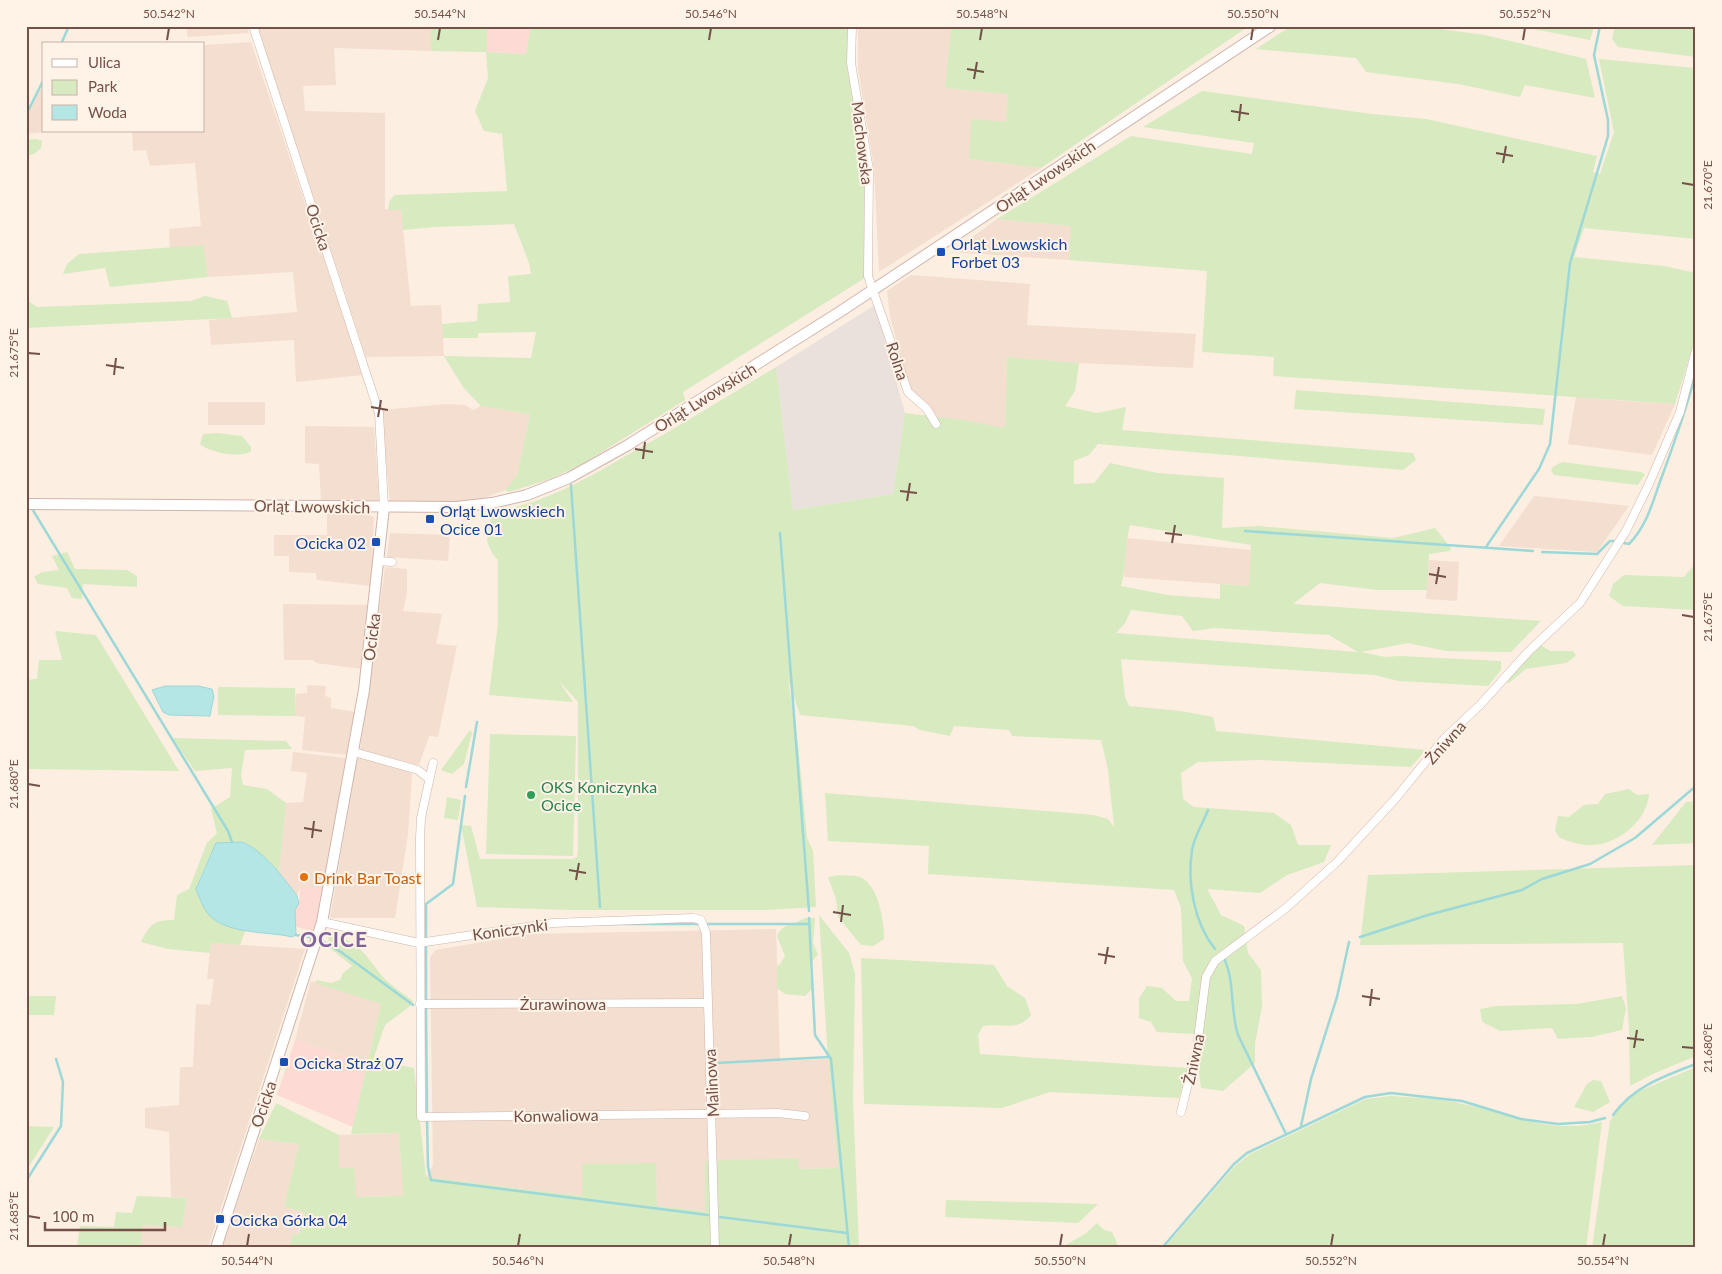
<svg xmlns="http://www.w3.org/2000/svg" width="1722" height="1274" font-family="Lato,sans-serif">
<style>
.residential{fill:#f4decf}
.commercial{fill:#fddad4}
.industrial{fill:#ebe1dc}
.green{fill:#d7eac0;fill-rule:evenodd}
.water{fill:#b5e6e6;stroke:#9cd8d8}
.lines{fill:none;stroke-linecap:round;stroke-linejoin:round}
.stream{stroke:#9cd8d8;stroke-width:2.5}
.minor-casing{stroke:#d0b5ab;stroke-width:9}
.tertiary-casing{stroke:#d0b5ab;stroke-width:12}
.minor{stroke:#fff;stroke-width:8}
.tertiary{stroke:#fff;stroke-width:10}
.ticks{fill:none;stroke:#745148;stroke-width:2}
.transit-dot{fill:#1a4fb4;stroke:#fff2e7;stroke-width:2}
.leisure-dot{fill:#2e9e5b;stroke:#fff2e7;stroke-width:2}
.food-dot{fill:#e8710a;stroke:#fff2e7;stroke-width:2}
.labels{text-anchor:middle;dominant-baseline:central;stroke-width:4;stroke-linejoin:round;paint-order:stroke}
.street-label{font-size:16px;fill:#745148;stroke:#fff2e7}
.transit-label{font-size:16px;fill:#164399;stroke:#fff2e7;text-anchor:start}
.leisure-label{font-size:16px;fill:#27864d;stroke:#fff2e7;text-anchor:start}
.food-label{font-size:16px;fill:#c56008;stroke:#fff2e7;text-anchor:start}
.district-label{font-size:21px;font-weight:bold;letter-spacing:1px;fill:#7e6398;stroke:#fff2e7}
.neatline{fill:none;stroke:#745148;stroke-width:2}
.ticks-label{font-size:12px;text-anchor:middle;fill:#745148}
</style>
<rect width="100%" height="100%" fill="#fceee1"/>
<g class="residential">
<path d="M187 26H246L249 33 187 37Z"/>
<path d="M257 26H431V51L334 48 336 85 303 86 305 111 385 113V209L401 210 411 306 441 305 444 356 366 357Z"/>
<path d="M858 26H951L945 88 1008 94 1006 122 971 142 969 159 1041 168 879 272 874 168 858 68Z"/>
<path d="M251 42 349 334 362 375 296 382 294 340 211 345 209 320 297 312 293 272 208 277 203 245 170 249 169 229 201 226 195 163 150 166 146 150 133 151 132 131H204V45Z"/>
<path d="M40 90H44V131H54L26 134V118Z"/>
<path d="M997 219 1071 226 1069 260 952 252Z"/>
<path d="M911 275 1030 284 1027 325 1196 334 1193 368 1079 363 1007 357 1005 429 963 420 940 419 908 386 890 316 887 291Z"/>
<path d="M1576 397 1625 401 1675 404 1652 455 1568 444Z"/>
<rect x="208" y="402" width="57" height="23"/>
<path d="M447 404 465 405 473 410 481 406 530 414 517 476 505 490 474 502H390L381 410Z"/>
<path d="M305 426 374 427 379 500 321 501 319 464 305 463Z"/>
<path d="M1534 496 1555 498 1629 506 1597 552 1499 546Z"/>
<path d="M327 514H368L374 518 371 586 317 580 316 573 289 572V556H274V535H327Z"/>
<path d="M390 533 450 535 448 561 387 557Z"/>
<path d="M1126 538 1251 550 1249 586 1124 577Z"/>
<path d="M1429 560 1459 562 1457 601 1426 599Z"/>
<path d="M385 567 407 569V593L403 611 442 614 436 644 457 646 438 737 429 736 419 765 360 750Z"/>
<path d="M283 604 369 605 362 669 316 663 313 660H284Z"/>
<path d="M307 685 326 686 325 696 331 698V708L356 712 348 755 302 750 305 717 296 716V694L307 693Z"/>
<path d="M293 752 346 758 324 888H300L297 896 279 874 286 803 303 802 307 773 291 771Z"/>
<path d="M363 757 396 766 412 774 408 834 395 918H330L357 759Z"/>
<path d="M776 929 780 1061 828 1059 838 1168 798 1169V1158L705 1162V1211L657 1206 656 1163 582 1196 426 1177 433 1165 430 957 436 950 531 934Z"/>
<path d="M211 943 305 949 208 1248H141L142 1225 182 1227 187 1198 171 1197 169 1132 145 1128V1108L179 1105 180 1067H193L196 1004 210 1005 214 979H207Z"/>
<path d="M311 981 381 1004 367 1064 295 1040Z"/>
<path d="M399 1133 403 1196 356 1197 339 1168V1135Z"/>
<path d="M259 1139 299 1144 284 1207 305 1212 297 1235H293L289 1248H222Z"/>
</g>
<g class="commercial">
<path d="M487 26H531L526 54 486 52Z"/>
<path d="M300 888H324L314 932 295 926V909L299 903Z"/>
<path d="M295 1040 367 1064 353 1127 277 1095Z"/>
</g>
<path class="industrial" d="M875 305 905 413 893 494 793 510 776 367Z"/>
<g class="green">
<path d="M431 26H487V52L526 54 531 26H852L851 63 869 170 868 276 683 392 685 400 581 465 550 479 509 492 505 490 517 476 530 414 481 406 463 387 444 356 531 358 536 332 478 333V338H443L442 324 477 321 478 304 510 302 508 276 531 274 529 263 514 224 435 227 403 230 401 210H388L389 202 394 195 507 191 502 134 484 131 475 111 488 78 486 52 431 51Z"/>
<path d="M951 26H1249L1041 168 969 159 971 119 1006 122 1008 94 945 88Z"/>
<path d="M1291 26H1418L1485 35 1586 59 1595 98 1525 85 1520 97 1458 84 1366 72 1356 58 1256 49Z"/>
<path d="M1518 26H1594L1590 40Z"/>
<path d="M1615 26H1696V57L1618 47 1612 39Z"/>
<path d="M1599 59 1696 68V239L1584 228 1574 257 1664 266 1696 273V336L1675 404 1273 376 1274 357 1202 352 1207 271 1069 260 1071 226 997 219 1131 136 1252 154 1254 143 1143 127 1202 91 1372 114 1426 119 1597 156 1593 172 1600 174 1614 132Z"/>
<path d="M36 139 42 141 41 148 34 154 26 156V140Z"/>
<path d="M203 245 208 277 110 287 105 268 63 274 67 264 79 254Z"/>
<path d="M205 296 227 301 232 318 26 328V299L37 307 191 301Z"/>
<path d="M1007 357 1079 363 1075 391 1065 406 1097 413 1126 407 1122 430 1413 453 1416 460 1403 470 1098 444 1089 455 1074 461V484L1094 483 1110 463 1158 473 1224 478 1222 528 1258 526 1393 538 1435 528 1451 548 1450 551 1429 554 1427 590H1377L1320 583 1293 604 1541 621 1511 652 1446 651 1408 643 1361 652 1385 657 1400 656 1501 661V670L1488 686 1399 681 1374 675 1121 659 1125 697 1129 706 1181 711 1213 717 1216 731 1426 750 1411 767 1259 760 1198 762 1181 773 1183 799 1194 807 1274 813 1291 825 1298 845H1331L1324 862 1287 875 1260 893 1207 889 1221 915 1244 926 1248 953 1261 970 1262 1007 1255 1043V1063L1223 1091 1201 1088 1194 1034 1157 1032 1151 1022 1139 1018V998L1147 986 1162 988 1176 1001H1189L1192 978 1183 961 1181 908 1174 890 928 874 929 846 828 841 825 793 1094 815 1108 819 1114 827 1108 770 1101 740 1012 736 1009 730 954 726 950 736 920 730 913 726 800 715 788 679 798 745 807 838 813 851 816 907 767 910H572L477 907 461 825 471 826 480 859H573L577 857 578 849V702L559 681 573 702 489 695 498 623V560C483 545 485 529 495 512 549 501 584 480 631 453 680 426 728 396 776 367L793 510 893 494 905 413 963 420 1005 428ZM1130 525 1251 545 1249 586 1220 584V599L1168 595 1121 586C1127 567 1124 545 1130 525ZM1131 610 1182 616 1193 631 1215 628 1329 635 1358 652 1116 633 1125 623Z"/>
<path d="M1296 390 1545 409 1543 425 1294 409Z"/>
<path d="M218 433 242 436 251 447V451C241 459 208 452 200 444L203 434Z"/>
<path d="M1562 462 1641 472 1645 474 1638 485 1554 475 1551 470 1554 466Z"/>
<path d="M67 552 75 569 127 570 137 576V587L83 584 82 599 72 598 67 588 38 584 34 577 42 572 59 570 52 556Z"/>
<path d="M1696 563V610L1623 606 1609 596 1613 584 1624 575 1684 577Z"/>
<path d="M55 631 96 635 179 771 26 769V680L37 679 39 660H62Z"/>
<path d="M1541 645 1550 651H1573L1576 656 1566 663 1526 669 1509 683 1504 682Z"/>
<path d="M218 687 295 688 296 716 218 715Z"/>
<path d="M470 730 472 733 464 764 452 774 441 770Z"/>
<path d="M490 734 576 736 573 856 486 854Z"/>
<path d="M172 738 286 741 292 749 245 750 241 775 243 785 267 789 286 803 279 874 251 846 242 842H230L212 851 200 878 209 915 245 931 240 945 211 943 210 953 168 949 141 942C150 924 154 920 174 920L177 895 189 889 207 843 217 833 211 809 230 797 232 768 195 771Z"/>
<path d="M1629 789 1637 795 1649 794C1647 820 1620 843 1594 845 1583 846 1570 842 1560 838L1555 831 1558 816 1569 817 1584 805 1598 804 1605 794Z"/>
<path d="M447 797 461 800 458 820 444 818Z"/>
<path d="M1696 801V843L1652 845 1686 802Z"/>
<path d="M1696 865V1056L1655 1073 1630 1086 1629 1028 1623 943 1360 945 1368 875Z"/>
<path d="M840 875C846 876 855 875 860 877 879 885 884 922 884 939L873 946 861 945 838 917 836 899 828 877Z"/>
<path d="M819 915 849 953 855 974 853 1100 859 1248H289L293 1234 298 1235 305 1212 284 1207 299 1144 259 1139 276 1103 339 1135V1168H354L356 1197 403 1196 399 1133 351 1134 381 1004 315 983 317 980 331 983 340 980 343 973 352 966 330 948 328 936C358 936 367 959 385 979 393 987 404 994 413 1001L410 1006 385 1025 373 1060 414 1068 426 1177 582 1196V1164L656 1163 657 1206 705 1211V1161L798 1158 799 1169 838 1168 828 1059Z"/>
<path d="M805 918H815L813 943 818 955C807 964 811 976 812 989L805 996 785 994 777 988V966L780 964 785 956 777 936C781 924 796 924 805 918Z"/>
<path d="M861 958 994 965 1007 986 1025 998 1031 1015C1018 1032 1001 1023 983 1026L978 1035 980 1054 1188 1068 1179 1098 1050 1092 1002 1108 864 1104Z"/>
<path d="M26 996H56L54 1015H26Z"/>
<path d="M1622 996 1626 1008 1622 1030 1591 1037 1558 1039 1552 1028 1500 1031 1482 1022 1480 1009 1496 1006 1577 1004Z"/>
<path d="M1696 1067V1248H1592L1610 1121 1624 1102 1635 1093Z"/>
<path d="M1593 1080 1601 1081 1610 1102 1593 1112 1574 1107 1587 1084Z"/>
<path d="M1391 1096C1415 1098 1440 1098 1463 1104 1512 1114 1550 1135 1602 1122L1586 1248H1164L1235 1166 1250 1154 1366 1099Z"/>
<path d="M26 1126 54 1127 26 1171Z"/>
<path d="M137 1196 187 1198 182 1227 142 1225 141 1248H26V1246L77 1247 80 1226 114 1227 116 1212 132 1213Z"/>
<path d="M946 1200 1098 1204 1078 1223 945 1217Z"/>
<path d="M1097 1223 1104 1230 1112 1232 1119 1248H1060L1085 1234Z"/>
</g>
<g class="water">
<path d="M165 686H198L212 689 214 696 210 716 169 715 163 712 152 690Z"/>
<path d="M242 842C264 851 283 877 297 896L299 903 295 910 296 935 292 937C268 931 227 935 208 914 203 907 199 897 196 889L216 843Z"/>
</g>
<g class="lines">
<g class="stream">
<path d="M61 44 69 26"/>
<path d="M26 115 44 79"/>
<path d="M571 485 600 907"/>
<path d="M31 507 228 831 232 842"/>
<path d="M1245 531 1533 551"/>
<path d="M780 533 809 911"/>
<path d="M1624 543 1629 544C1647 526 1653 501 1661 479 1674 444 1686 409 1696 373"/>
<path d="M1486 547 1539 469 1550 444 1570 263 1608 136V120L1594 55 1600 26"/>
<path d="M1542 552 1597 554 1610 541H1613"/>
<path d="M466 787 477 722"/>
<path d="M1208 810C1203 823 1194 837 1192 850 1187 882 1194 923 1215 949"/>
<path d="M809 918 815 1035 831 1059 849 1248"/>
<path d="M607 924H698"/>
<path d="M708 924H809"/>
<path d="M296 935 309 937"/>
<path d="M1360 937 1428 915 1522 890 1542 879 1590 864 1635 838 1696 786"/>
<path d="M426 938V904L453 884 465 796"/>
<path d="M324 942 341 952 413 1005"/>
<path d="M1224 958C1235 982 1230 1010 1238 1035L1286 1134"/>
<path d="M426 1000V945"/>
<path d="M426 1007 427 1113"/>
<path d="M716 1063 829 1057"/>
<path d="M1613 1115C1633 1087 1664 1076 1696 1064"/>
<path d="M427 1119 428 1167 431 1180 708 1215"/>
<path d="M1301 1126 1311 1079 1337 997 1349 942"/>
<path d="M26 1181 61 1126 63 1082 56 1059"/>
<path d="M720 1217 847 1233"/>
<path d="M1162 1248 1234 1164 1247 1153 1365 1097 1391 1093 1462 1101 1521 1119 1558 1124 1590 1122 1605 1118"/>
</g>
<defs>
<g id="minor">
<path d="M253 26 379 413 384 507"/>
<path d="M852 26 851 63 869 170 868 276 908 392 927 409 936 424"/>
<path d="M379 561 392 562"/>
<path d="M354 752 418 770 429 779"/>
<path d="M433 763 421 818 420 838 421 1117 778 1113 805 1116"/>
<path d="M322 922 419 943 553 923 693 918 701 920 706 933 715 1248"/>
<path d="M420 1004 707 1003"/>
<path d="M1181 1112 1197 1047 1206 977 1215 961 1286 908 1337 862 1396 798 1444 739 1480 705 1529 651 1580 603 1626 531 1649 484 1680 412 1696 350"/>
</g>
<g id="tertiary">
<path d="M26 504 456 507 492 503 527 495 569 478 628 445 838 313 1271 26"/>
<path d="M216 1248 322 922 364 690 384 507"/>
</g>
</defs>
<use href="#minor" class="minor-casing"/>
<use href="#tertiary" class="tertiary-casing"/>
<use href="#minor" class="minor"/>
<use href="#tertiary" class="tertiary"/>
</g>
<path class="ticks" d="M167 40 169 28M438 40 440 28M709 40 711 28M980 40 982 28M1251 40 1253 28M1523 40 1525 28M967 69 984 72M974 79 977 62M1231 111 1249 114M1239 121 1241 104M1496 153 1513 156M1503 163 1506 146M1682 183 1694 185M28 353 40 354M106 365 124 368M114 375 116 358M371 407 388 410M378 417 381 400M635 449 653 452M643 459 645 442M900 491 917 493M907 501 910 483M1165 533 1182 535M1172 543 1175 525M1429 574 1446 577M1436 584 1439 567M1682 615 1694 617M28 784 40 786M304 828 322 831M312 838 314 821M569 870 586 873M576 880 579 863M833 912 851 915M841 922 843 905M1098 954 1115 957M1105 964 1108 947M1362 996 1380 999M1370 1006 1372 989M1627 1038 1644 1040M1682 1047 1694 1048M1634 1048 1637 1030M28 1216 40 1218M247 1246 249 1234M518 1246 520 1234M789 1246 791 1234M1060 1246 1062 1234M1331 1246 1333 1234M1603 1246 1605 1234"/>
<g class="transit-dot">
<rect x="936" y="247" width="10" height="10" rx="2.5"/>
<rect x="425" y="514" width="10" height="10" rx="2.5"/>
<rect x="371" y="537" width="10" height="10" rx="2.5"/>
<rect x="279" y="1057" width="10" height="10" rx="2.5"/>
<rect x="215" y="1214" width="10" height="10" rx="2.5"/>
</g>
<circle class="leisure-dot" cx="531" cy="795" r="5"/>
<circle class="food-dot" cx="304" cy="877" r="5"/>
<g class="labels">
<g class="street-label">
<text transform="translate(863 143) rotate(83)">Machowska</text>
<text transform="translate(1045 176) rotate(-34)">Orląt Lwowskich</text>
<text transform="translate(319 227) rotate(72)">Ocicka</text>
<text transform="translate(898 361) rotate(72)">Rolna</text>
<text transform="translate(705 397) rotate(-32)">Orląt Lwowskich</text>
<text transform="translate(312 506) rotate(1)">Orląt Lwowskich</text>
<text transform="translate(371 637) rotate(-83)">Ocicka</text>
<text transform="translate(1445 742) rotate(-48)">Żniwna</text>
<text transform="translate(510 929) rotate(-8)">Koniczynki</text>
<text x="563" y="1003">Żurawinowa</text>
<text transform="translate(1193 1059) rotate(-78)">Żniwna</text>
<text transform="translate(711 1083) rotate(-93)">Malinowa</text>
<text transform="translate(263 1104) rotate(-71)">Ocicka</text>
<text transform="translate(556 1115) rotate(-1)">Konwaliowa</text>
</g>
<g class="transit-label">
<text x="951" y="243">Orląt Lwowskich<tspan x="951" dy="18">Forbet 03</tspan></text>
<text x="440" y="510">Orląt Lwowskiech<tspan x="440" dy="18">Ocice 01</tspan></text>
<text x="366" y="542" text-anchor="end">Ocicka 02</text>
<text x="294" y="1062">Ocicka Straż 07</text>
<text x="230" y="1219">Ocicka Górka 04</text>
</g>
<g class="leisure-label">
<text x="541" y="786">OKS Koniczynka<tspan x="541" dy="18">Ocice</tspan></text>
</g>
<g class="food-label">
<text x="314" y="877">Drink Bar Toast</text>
</g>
<g class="district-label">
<text x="334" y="938">OCICE</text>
</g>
</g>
<rect width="1722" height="1274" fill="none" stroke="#fff2e7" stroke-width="55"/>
<rect x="42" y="42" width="162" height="90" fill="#fff2e7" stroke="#c7b2a7"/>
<rect x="52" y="59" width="25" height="8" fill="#ffffff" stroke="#c7b2a7"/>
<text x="88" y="68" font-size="15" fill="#745148">Ulica</text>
<rect x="52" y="80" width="25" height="15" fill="#d7eac0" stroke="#c7b2a7"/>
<text x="88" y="92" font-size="15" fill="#745148">Park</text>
<rect x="52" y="105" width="25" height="15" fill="#b5e6e6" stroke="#c7b2a7"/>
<text x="88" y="118" font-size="15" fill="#745148">Woda</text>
<path d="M45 1222v8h120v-8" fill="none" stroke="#745148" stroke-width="2.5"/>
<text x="52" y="1222" font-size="15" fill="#745148" stroke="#fff2e7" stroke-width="4" paint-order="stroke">100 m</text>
<rect x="28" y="28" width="1666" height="1218" class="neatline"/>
<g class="ticks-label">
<text x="169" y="18">50.542°N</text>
<text x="440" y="18">50.544°N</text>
<text x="711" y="18">50.546°N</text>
<text x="982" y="18">50.548°N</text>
<text x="1253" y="18">50.550°N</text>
<text x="1525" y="18">50.552°N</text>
<text transform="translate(1708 185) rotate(-90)" y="4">21.670°E</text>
<text transform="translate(14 353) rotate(-90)" y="4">21.675°E</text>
<text transform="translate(1708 617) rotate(-90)" y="4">21.675°E</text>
<text transform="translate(14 784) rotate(-90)" y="4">21.680°E</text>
<text transform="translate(1708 1048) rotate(-90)" y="4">21.680°E</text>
<text transform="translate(14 1216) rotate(-90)" y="4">21.685°E</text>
<text x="247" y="1265">50.544°N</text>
<text x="518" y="1265">50.546°N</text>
<text x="789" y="1265">50.548°N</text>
<text x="1060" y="1265">50.550°N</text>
<text x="1331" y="1265">50.552°N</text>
<text x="1603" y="1265">50.554°N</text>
</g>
</svg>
